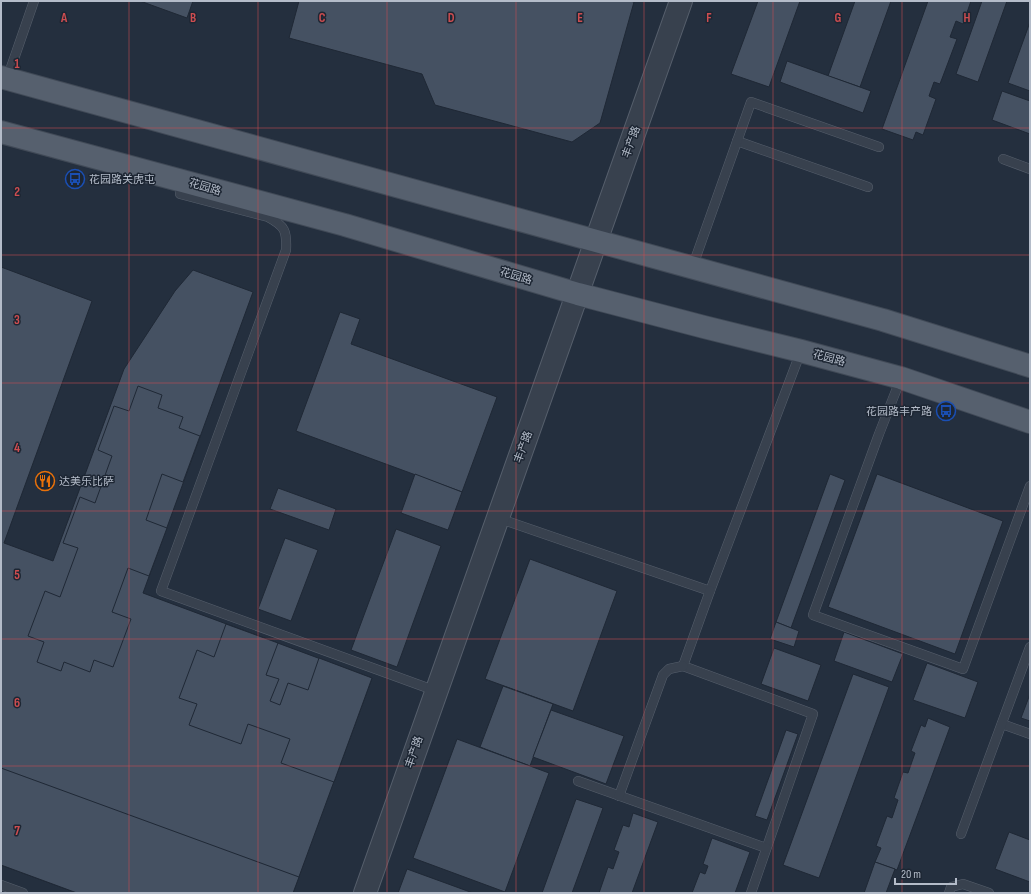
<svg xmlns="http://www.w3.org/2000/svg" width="1031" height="894" font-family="'Sofia Sans Condensed','Noto Sans SC',sans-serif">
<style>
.building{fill:#455162;stroke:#1f2835}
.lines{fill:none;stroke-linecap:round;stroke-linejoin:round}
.service-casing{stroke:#565f6c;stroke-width:10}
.tertiary-casing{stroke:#565f6c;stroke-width:24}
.primary-casing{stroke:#414a57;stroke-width:24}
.service{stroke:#38414e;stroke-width:9}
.tertiary{stroke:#38414e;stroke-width:22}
.primary{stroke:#56606e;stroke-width:22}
.grid{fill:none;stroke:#ce4d50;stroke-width:1;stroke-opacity:0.55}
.labels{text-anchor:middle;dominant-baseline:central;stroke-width:3;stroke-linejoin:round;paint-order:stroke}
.street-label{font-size:11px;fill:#b4bcc9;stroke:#1d2633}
.poi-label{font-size:11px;fill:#b4bcc9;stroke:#1d2633;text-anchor:start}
.grid-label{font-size:13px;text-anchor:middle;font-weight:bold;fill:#ce4d50;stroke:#1d2633;stroke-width:3;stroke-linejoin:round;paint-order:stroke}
</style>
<rect width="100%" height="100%" fill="#242f3e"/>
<g class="building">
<path d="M140 1H193L187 18Z"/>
<path d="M299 1H630L634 2 600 123 572 142 435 105 422 74 289 38Z"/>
<path d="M758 1H800L769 87 731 74Z"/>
<path d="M855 1H891L860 87 828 76Z"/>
<path d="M928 1H971L963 24 956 21 950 37 957 39 940 84 934 82 929 96 936 99 923 135 916 132 913 140 882 129Z"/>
<path d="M982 1H1007L978 82 956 74Z"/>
<path d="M1030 22V91L1008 83Z"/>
<path d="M787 61 871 91 863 113 780 82Z"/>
<path d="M1002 91 1030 101V134L992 120Z"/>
<path d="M1 267 92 301 4 543 53 561 124 369 175 291 193 270 253 292 143 593 372 678 293 893H77L1 865Z"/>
<path d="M340 312 360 319 351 344 497 397 462 492 296 431Z"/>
<path d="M138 386 162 395 158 408 183 417 179 428 200 436 183 482 162 474 146 520 167 528 149 576 128 568 112 612 131 619 113 667 94 660 90 672 64 662 61 671 37 662 44 642 28 636 45 591 60 597 78 548 63 543 80 497 95 503 112 456 98 450 114 406 129 411Z"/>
<path d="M415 474 462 492 448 530 401 513Z"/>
<path d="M830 474 845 480 791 628 776 622Z"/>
<path d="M877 474 1003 521 955 654 828 607Z"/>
<path d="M278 488 336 509 329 530 270 509Z"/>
<path d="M396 529 441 546 397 667 351 650Z"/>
<path d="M285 538 318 550 291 621 258 609Z"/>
<path d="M530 559 617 591 573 711 485 679Z"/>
<path d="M776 622 799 631 794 647 770 639Z"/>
<path d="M226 624 278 643 266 675 279 679 270 701 280 705 288 683 308 690 319 658 372 678 334 782 281 763 290 739 248 724 241 744 189 725 197 704 179 698 197 650 214 657Z"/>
<path d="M844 632 903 654 892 682 834 661Z"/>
<path d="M774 648 821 665 808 701 761 684Z"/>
<path d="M927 663 978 682 965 718 913 700Z"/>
<path d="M853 674 889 687 819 878 783 865Z"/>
<path d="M503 686 553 704 530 766 480 747Z"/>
<path d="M1030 694V721L1021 718Z"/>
<path d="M551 710 624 736 606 784 533 757Z"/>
<path d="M928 718 950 727 897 870 875 862 881 848 876 846 887 816 892 818 898 800 894 798 903 772 908 773 915 753 911 751 921 725 925 727Z"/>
<path d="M786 730 798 734 767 820 755 816Z"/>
<path d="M457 739 549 773 505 892 413 858Z"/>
<path d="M1 768 299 877 293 893H77L1 865Z"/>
<path d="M576 799 603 808 572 893H542Z"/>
<path d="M633 813 658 822 632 893H599L608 867 613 869 619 852 614 850 623 825 629 827Z"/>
<path d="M1009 832 1030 840V882L995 869Z"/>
<path d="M712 838 750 852 735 893H692L700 872 705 874 708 866 703 864Z"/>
<path d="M875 862 895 869 886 893H864Z"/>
<path d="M407 869 473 893H398Z"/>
</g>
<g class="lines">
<defs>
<g id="service">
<path d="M7 79 34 1"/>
<path d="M737 141 868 187"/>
<path d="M1003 159 1030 169"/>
<path d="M183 181 180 194 268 217C285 226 287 231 286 250L161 591 436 691"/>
<path d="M692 268 751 102 879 147"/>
<path d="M901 378 879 434 813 615 963 669 1030 486"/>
<path d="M498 518 710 591 801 351"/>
<path d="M710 591 683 666 813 714 751 893"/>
<path d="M1002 724 1030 734"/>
<path d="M578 781 766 848"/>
<path d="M619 796 663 675 669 669 683 666"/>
<path d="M961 834 1030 647"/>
<path d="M1 885 23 893"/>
<path d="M949 893 951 887 963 884 989 893"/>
</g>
<path id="tertiary" d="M365 893 681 1"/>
<g id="primary">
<path d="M1 77 883 320 1030 366"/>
<path d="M1 132 345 225 578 294 704 327 801 351 901 378 1030 422"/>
</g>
</defs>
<use href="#service" class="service-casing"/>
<use href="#tertiary" class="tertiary-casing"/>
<use href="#primary" class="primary-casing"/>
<use href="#service" class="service"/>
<use href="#tertiary" class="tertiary"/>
<use href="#primary" class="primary"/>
</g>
<path class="grid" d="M129 1V893M258 1V893M387 1V893M516 1V893M644 1V893M773 1V893M902 1V893M1 128H1030M1 255H1030M1 383H1030M1 511H1030M1 639H1030M1 766H1030"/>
<defs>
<symbol id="bus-ring" viewBox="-11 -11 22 22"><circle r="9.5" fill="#1d2633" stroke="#1a4fb4" stroke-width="1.5"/><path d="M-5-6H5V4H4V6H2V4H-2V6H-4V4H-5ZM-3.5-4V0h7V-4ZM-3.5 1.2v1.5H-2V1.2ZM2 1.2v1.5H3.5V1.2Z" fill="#1a4fb4"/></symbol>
<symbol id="restaurant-ring" viewBox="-11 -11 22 22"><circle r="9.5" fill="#1d2633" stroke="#e8710a" stroke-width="1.5"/><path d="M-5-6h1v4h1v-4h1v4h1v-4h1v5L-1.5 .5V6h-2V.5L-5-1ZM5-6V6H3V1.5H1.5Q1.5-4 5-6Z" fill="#e8710a"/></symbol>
</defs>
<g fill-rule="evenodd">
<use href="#bus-ring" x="64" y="168" width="22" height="22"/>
<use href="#bus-ring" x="935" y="400" width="22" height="22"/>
<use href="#restaurant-ring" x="34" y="470" width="22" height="22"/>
</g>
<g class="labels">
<g class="street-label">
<text transform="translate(631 142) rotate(-70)">丰产路</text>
<text transform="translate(205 187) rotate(16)">花园路</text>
<text transform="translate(516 276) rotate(16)">花园路</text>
<text transform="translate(829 358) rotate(15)">花园路</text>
<text transform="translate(523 447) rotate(-70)">丰产路</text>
<text transform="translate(414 752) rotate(-71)">丰产路</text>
</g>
<g class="poi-label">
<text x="89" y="179">花园路关虎屯</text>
<text x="932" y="411" text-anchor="end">花园路丰产路</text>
<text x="59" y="481">达美乐比萨</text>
</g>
</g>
<g class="grid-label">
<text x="64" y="22">A</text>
<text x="193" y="22">B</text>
<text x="322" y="22">C</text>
<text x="451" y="22">D</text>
<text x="580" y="22">E</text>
<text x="709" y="22">F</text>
<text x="838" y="22">G</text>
<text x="967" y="22">H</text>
<text x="17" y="68">1</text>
<text x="17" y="196">2</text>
<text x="17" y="324">3</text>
<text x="17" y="452">4</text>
<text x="17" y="579">5</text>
<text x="17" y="707">6</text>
<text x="17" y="835">7</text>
</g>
<rect width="1031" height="894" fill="none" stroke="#b4bcc9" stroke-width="4"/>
<path d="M895 878v6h61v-6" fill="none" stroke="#b4bcc9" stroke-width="2"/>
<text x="901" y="878" font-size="12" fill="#b4bcc9" stroke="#1d2633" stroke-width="3" paint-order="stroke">20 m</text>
</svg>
